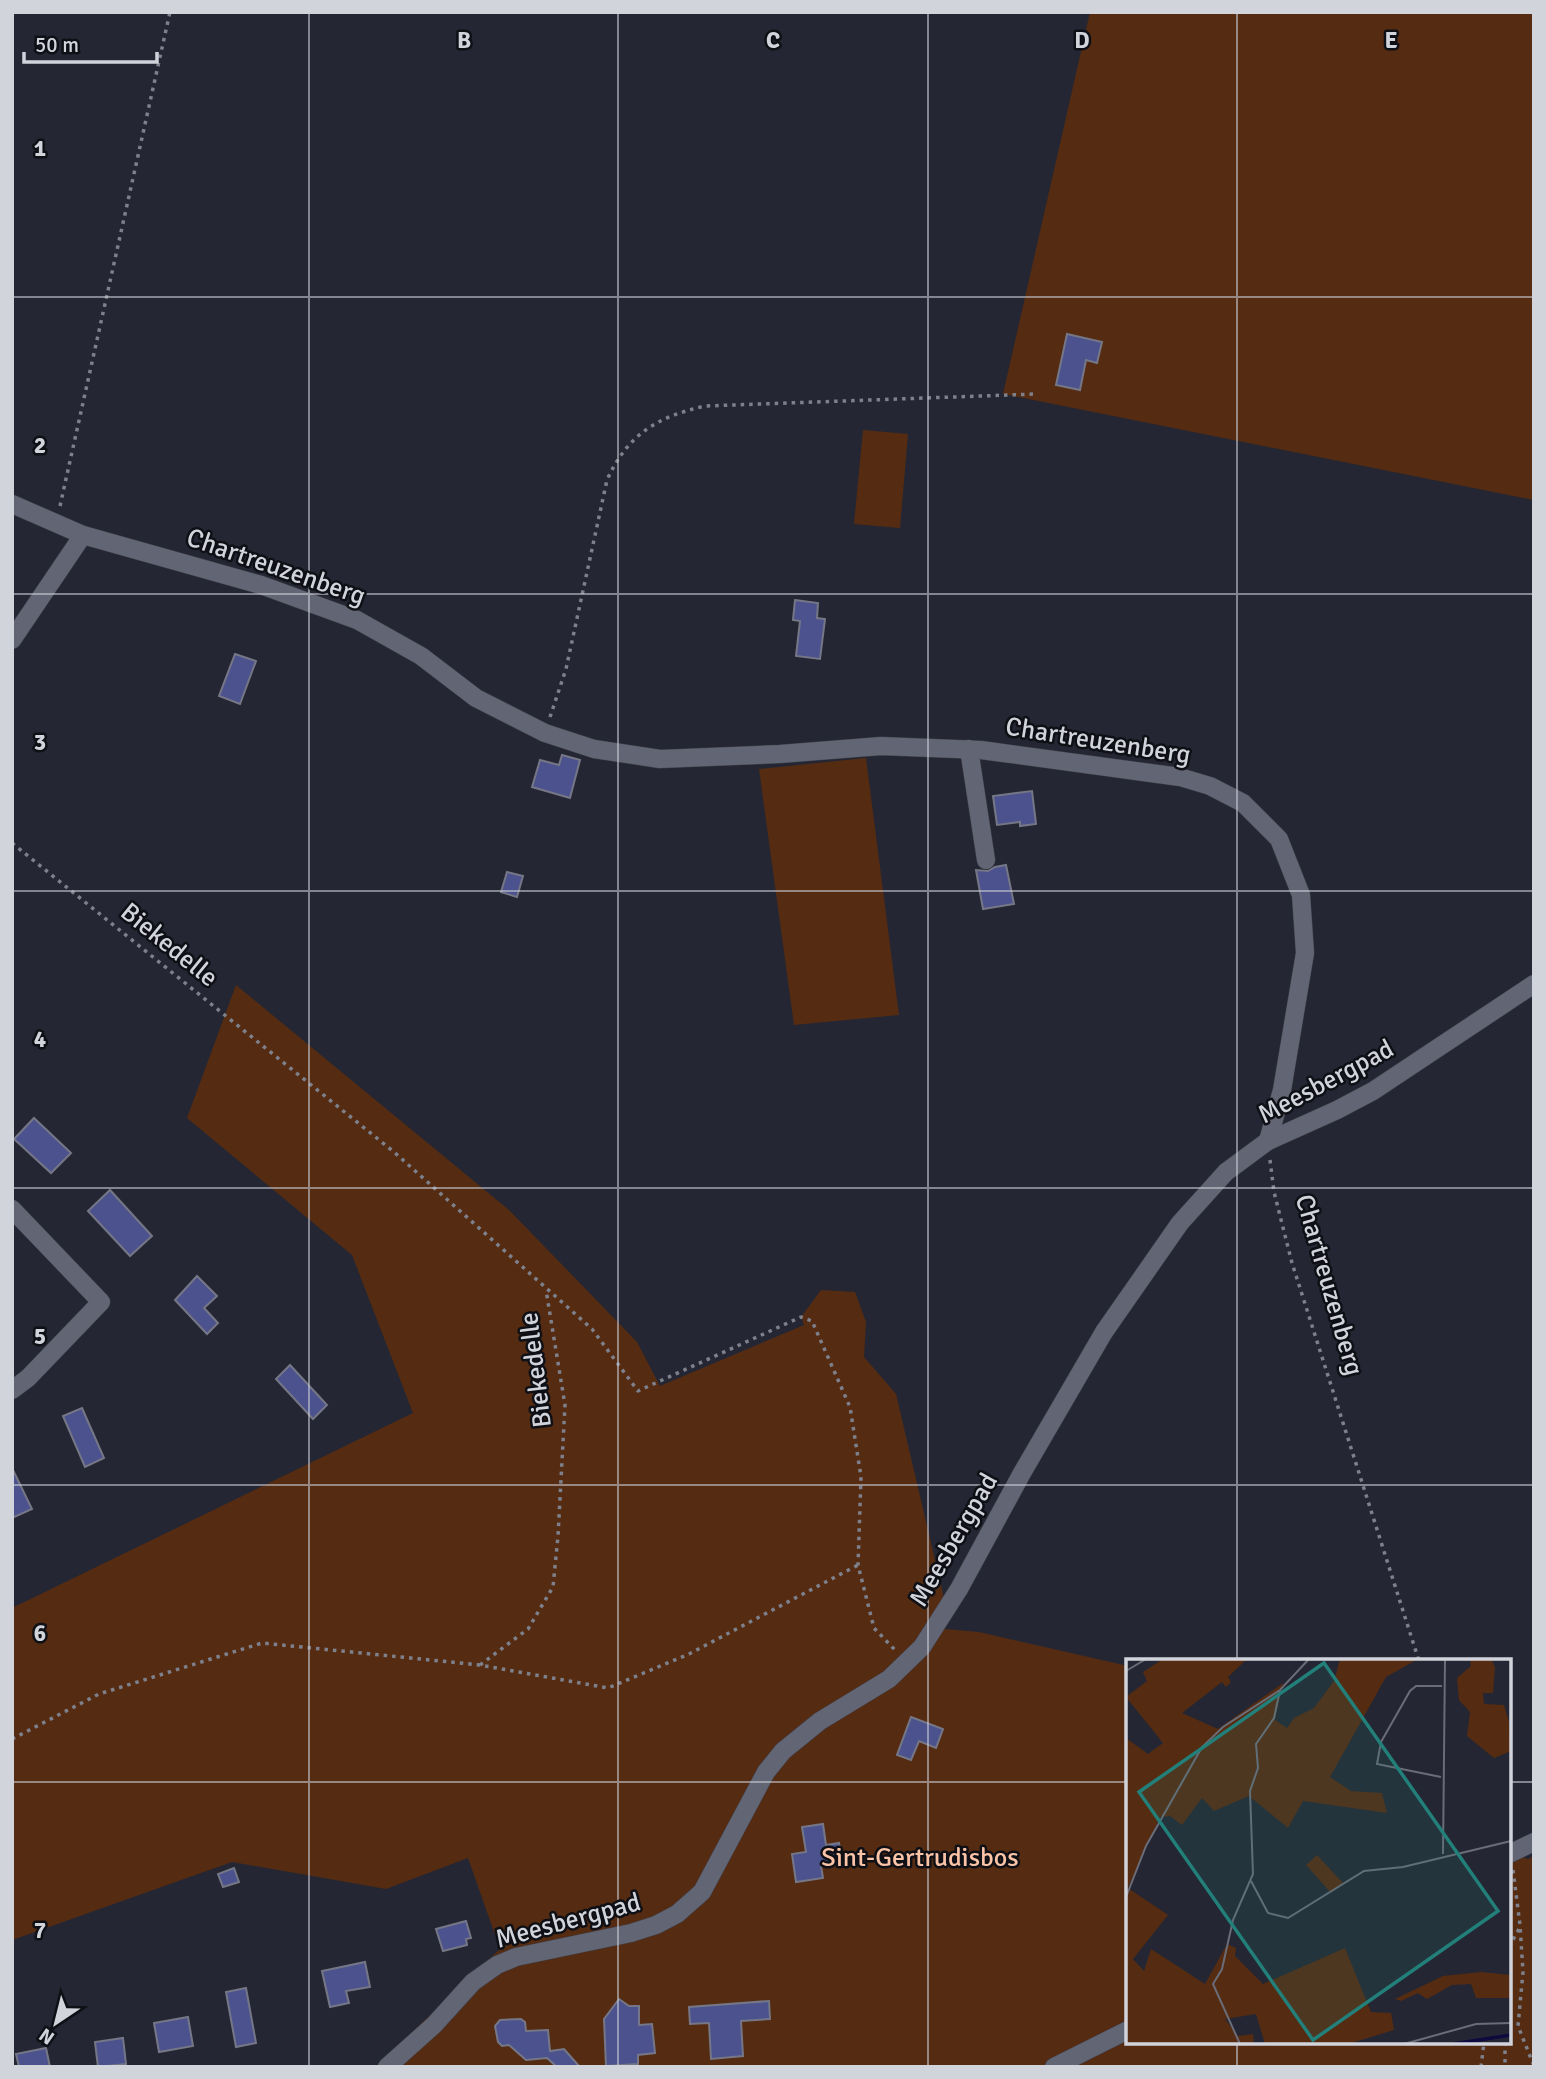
<svg xmlns="http://www.w3.org/2000/svg" width="1546" height="2079" font-family="Signika,sans-serif">
<style>
.green{fill:#552b12}
.building{fill:#4c528d;stroke:#757786;stroke-width:2}
.lines{fill:none;stroke-linecap:round;stroke-linejoin:round}
.minor-casing{stroke:#41424c;stroke-width:19}
.path{stroke:#7e818b;stroke-width:3.5;stroke-dasharray:3.5 5;stroke-linecap:butt}
.minor{stroke:#626573;stroke-width:18}
.grid{fill:none;stroke:#d2d4dc;stroke-width:2;stroke-opacity:0.55}
.labels{text-anchor:middle;dominant-baseline:central;stroke-width:5;stroke-linejoin:round;paint-order:stroke}
.street-label{font-size:26px;fill:#d2d4dc;stroke:#0f1015}
.park-label{font-size:26px;fill:#fcc4a7;stroke:#0f1015}
.inset-river{fill:none;stroke:#0e093e;stroke-width:3.5}
.inset-road{fill:none;stroke:#6a6c77;stroke-width:2}
.view{fill:#227f79;fill-opacity:0.15;stroke:#227f79;stroke-width:3.5}
.inset-edge{fill:none;stroke:#d2d4dc;stroke-width:3.5}
.grid-label{font-size:23px;text-anchor:middle;font-weight:bold;fill:#d2d4dc;stroke:#0f1015;stroke-width:5;stroke-linejoin:round;paint-order:stroke}
</style>
<rect width="100%" height="100%" fill="#242733"/>
<g class="green">
<path d="M1090 12H1534V500L1003 394Z"/>
<path d="M863 430 908 434 900 528 854 524Z"/>
<path d="M866 758 899 1015 794 1025 759 769Z"/>
<path d="M236 985 509 1210 637 1342 660 1386 804 1325 801 1317 821 1290 855 1292 866 1322 864 1357 896 1394 943 1594 945 1629 979 1632 1128 1666V2042H1509V1853L1528 1859 1534 1856V2067H375L500 1949 468 1858 386 1889 232 1862 15 1939 12 1942V1608L413 1413 352 1255 187 1118Z"/>
</g>
<g class="building">
<path d="M1067 334 1102 342 1097 363 1086 360 1080 390 1056 385Z"/>
<path d="M795 600 818 603 817 618 825 619 820 659 796 656 800 621 793 620Z"/>
<path d="M235 654 256 661 240 704 219 696Z"/>
<path d="M562 755 580 760 570 798 532 787 540 760 559 765Z"/>
<path d="M1032 791 1036 824 1020 826V822L997 825 993 796Z"/>
<path d="M1006 865 1014 904 983 909 976 870 988 871 995 867Z"/>
<path d="M507 872 523 876 517 897 501 892Z"/>
<path d="M34 1118 71 1153 51 1173 14 1139Z"/>
<path d="M110 1190 152 1236 130 1256 88 1211Z"/>
<path d="M197 1276 217 1296 204 1308 218 1323 207 1334 175 1300Z"/>
<path d="M290 1365 327 1405 313 1419 276 1379Z"/>
<path d="M82 1408 104 1458 85 1467 63 1416Z"/>
<path d="M12 1468 32 1509 12 1518Z"/>
<path d="M911 1717 943 1729 936 1748 919 1741 911 1760 897 1755Z"/>
<path d="M823 1824 826 1845 839 1843 842 1863 821 1866 823 1878 796 1882 792 1854 806 1852 802 1827Z"/>
<path d="M234 1868 239 1882 223 1887 218 1874Z"/>
<path d="M466 1921 471 1938 466 1939 467 1945 443 1951 436 1929Z"/>
<path d="M365 1962 370 1987 346 1991 349 2003 330 2007 322 1971Z"/>
<path d="M246 1988 256 2043 236 2047 226 1992Z"/>
<path d="M619 1999 629 2006H639V2025L652 2024 655 2053 638 2055V2064L606 2066 604 2019Z"/>
<path d="M769 2001 770 2019 741 2021 743 2056 711 2059 709 2023 690 2024 689 2007Z"/>
<path d="M188 2017 193 2046 159 2052 154 2023Z"/>
<path d="M521 2019 525 2022 526 2031 548 2030 550 2051 564 2049 580 2067H557L547 2058 526 2060 509 2045 502 2046 498 2042 495 2026 500 2020Z"/>
<path d="M123 2038 126 2064 98 2067 95 2042Z"/>
<path d="M46 2048 50 2067H19L16 2054Z"/>
</g>
<g class="lines">
<defs>
<g id="minor">
<path d="M12 504 83 535 261 585 357 620 421 656 476 698 545 733 594 749 660 759 780 754 881 746 981 750 1180 777 1210 786 1243 803 1279 839 1301 895 1305 953 1282 1090 1268 1141"/>
<path d="M12 640 83 535"/>
<path d="M969 749 986 860"/>
<path d="M12 1209 101 1302 28 1378 12 1390"/>
<path d="M1509 1854 1534 1842"/>
<path d="M387 2067 434 2025 473 1982 497 1965 516 1957 631 1933 656 1925 677 1914 702 1892 766 1772 783 1751 820 1721 889 1679 922 1647 959 1589 1022 1473 1104 1332 1180 1223 1226 1172 1268 1141 1337 1110 1373 1091 1534 984"/>
<path d="M1054 2067 1128 2030"/>
</g>
</defs>
<use href="#minor" class="minor-casing"/>
<g class="path">
<path d="M60 506 170 12"/>
<path d="M550 717 566 669 607 480C628 434 657 417 705 406L1036 394"/>
<path d="M12 843 394 1152 592 1329 638 1391 801 1317 812 1321 850 1407 861 1477 858 1565 874 1628 895 1650"/>
<path d="M1270 1160 1274 1192 1292 1263 1419 1661"/>
<path d="M480 1665 528 1629 553 1587 558 1536 565 1405 546 1290"/>
<path d="M12 1739 99 1694 262 1643 480 1665 608 1688 689 1654 858 1565"/>
<path d="M1513 1870 1520 1925 1523 1972 1518 2026 1534 2066"/>
<path d="M1509 1947 1520 1927"/>
<path d="M1509 1962 1510 1948"/>
<path d="M1505 2042V2067"/>
<path d="M1481 2067 1484 2042"/>
</g>
<use href="#minor" class="minor"/>
</g>
<path class="grid" d="M309 12V2067M618 12V2067M928 12V2067M1237 12V1661M12 297H1534M12 594H1534M12 891H1534M12 1188H1534M12 1485H1534M12 1782H1128M1509 1782H1534M1237 2042V2067"/>
<g class="labels">
<g class="street-label">
<text transform="translate(276 567) rotate(19)">Chartreuzenberg</text>
<text transform="translate(1098 741) rotate(9)">Chartreuzenberg</text>
<text transform="translate(169 945) rotate(39)">Biekedelle</text>
<text transform="translate(1326 1082) rotate(-28)">Meesbergpad</text>
<text transform="translate(1329 1285) rotate(74)">Chartreuzenberg</text>
<text transform="translate(536 1370) rotate(-97)">Biekedelle</text>
<text transform="translate(954 1540) rotate(-60)">Meesbergpad</text>
<text transform="translate(568 1921) rotate(-15)">Meesbergpad</text>
</g>
<g class="park-label">
<text x="920" y="1858">Sint-Gertrudisbos</text>
</g>
</g>
<g transform="translate(1126 1659)">
<rect width="385" height="385" fill="#242733"/>
<path d="M37 0H121L102 18 105 23 100 28 96 23 56 54 92 70 157 24 149 61 161 69 168 59 188 49 208 22 214 0H292L260 18 204 118 225 132 256 134 261 154 177 142 162 169 123 137 88 152 76 139 56 166 44 157 34 158 2 229 42 256 7 300 18 312 25 290 79 325 101 285 110 289 109 297 137 325 219 289 245 353 265 354 268 371 222 385H139L130 355 99 360 112 377 127 375 128 385H0V79L22 95 37 84 0 38 21 22 17 13ZM344 0H365L369 8 367 34H357L358 45 378 46 383 63 385 92 368 99 341 77 344 53 333 41 331 19 345 7ZM191 196 217 224 205 234 180 206ZM355 313 385 316V339H350L345 325 326 326 301 340 292 334 275 342 269 340 317 317Z" fill="#552b12"/>
<path class="inset-river" d="M327 385 385 376"/>
<path class="inset-road" d="M0 12 20 0M315 118 251 105 255 83 284 32 290 27H316M317 195 319 0M125 222 142 254 162 259 238 212 277 208 385 182M0 238 20 187 76 88 97 68 154 31 183 0M114 385 87 325 96 310 107 261 127 215 124 132 132 109 130 85 148 59 154 31M278 385 350 365 385 364"/>
<path class="view" d="M198 4 372 252 187 381 13 133Z"/>
<rect width="385" height="385" class="inset-edge"/>
</g>
<g class="grid-label">
<text x="464" y="48">B</text>
<text x="773" y="48">C</text>
<text x="1082" y="48">D</text>
<text x="1391" y="48">E</text>
<text x="40" y="156">1</text>
<text x="40" y="453">2</text>
<text x="40" y="750">3</text>
<text x="40" y="1047">4</text>
<text x="40" y="1344">5</text>
<text x="40" y="1641">6</text>
<text x="40" y="1938">7</text>
</g>
<rect width="1546" height="2079" fill="none" stroke="#d2d4dc" stroke-width="28"/>
<g transform="translate(56 2023) rotate(215)" stroke="#0f1015" stroke-width="5" paint-order="stroke">
<path d="M0-5L12 26L0 18L-12 26Z" fill="#d2d4dc"/>
<text y="-10" font-size="19" font-weight="bold" text-anchor="middle" fill="#d2d4dc">N</text>
</g>
<path d="M24 52v10h133v-10" fill="none" stroke="#d2d4dc" stroke-width="3.5"/>
<text x="35" y="52" font-size="21" fill="#d2d4dc" stroke="#0f1015" stroke-width="5" paint-order="stroke">50 m</text>
</svg>
